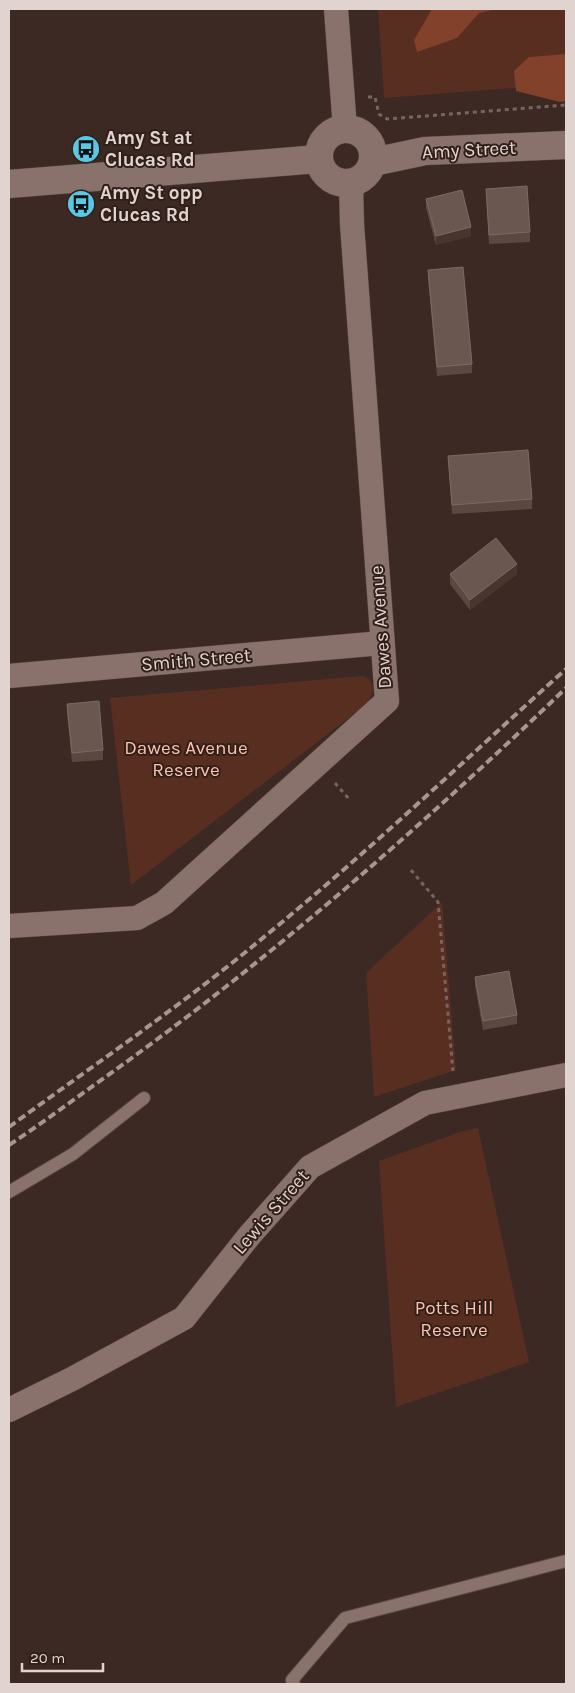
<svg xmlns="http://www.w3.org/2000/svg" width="575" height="1693" font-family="Karla,sans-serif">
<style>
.green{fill:#582e20}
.forest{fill:#81412b}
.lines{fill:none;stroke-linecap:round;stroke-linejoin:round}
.service-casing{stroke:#574843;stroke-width:14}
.minor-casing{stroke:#574843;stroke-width:25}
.secondary-casing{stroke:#574843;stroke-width:29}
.path{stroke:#776660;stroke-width:3;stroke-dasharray:4 4;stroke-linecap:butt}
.service{stroke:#89726b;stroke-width:12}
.minor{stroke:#89726b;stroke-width:24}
.secondary{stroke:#89726b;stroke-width:28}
.rail{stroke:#a69692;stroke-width:4;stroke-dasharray:8 4;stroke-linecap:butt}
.wall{fill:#5b4841}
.shaded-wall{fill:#49352e}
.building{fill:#695750;stroke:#7c6a64}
.labels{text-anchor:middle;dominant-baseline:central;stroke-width:4;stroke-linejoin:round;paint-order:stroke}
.poi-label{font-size:19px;font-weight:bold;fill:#e1d4d0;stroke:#311f19;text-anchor:start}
.street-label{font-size:19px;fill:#e1d4d0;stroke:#311f19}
.park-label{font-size:19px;fill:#fdc1ad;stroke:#311f19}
</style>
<rect width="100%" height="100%" fill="#3c2923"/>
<g class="green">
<path d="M378 9H566V84L384 98Z"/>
<path d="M362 676C378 680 373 694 367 704L131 885 110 698Z"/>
<path d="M442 902 456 1070 374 1097 366 973Z"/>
<path d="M478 1128 529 1362 396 1407 379 1161 460 1132Z"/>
</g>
<g class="forest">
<path d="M432 9H497L479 13 457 38 417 52 414 40Z"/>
<path d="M566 54V101L560 102 516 91 514 71 529 57Z"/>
</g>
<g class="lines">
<defs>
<g id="service">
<path d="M9 1192 73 1154 144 1098"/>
<path d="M294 1684 292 1680 345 1618 566 1561"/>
</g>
<g id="minor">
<path d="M336 9 345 129"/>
<path d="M9 676 382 643"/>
<path d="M9 926 137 918 164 903 387 701 352 224 351 183"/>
<path d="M9 1410 72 1379 184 1318 249 1236 310 1167 425 1103 566 1075"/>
</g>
<g id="secondary">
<circle cx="346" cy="156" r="27"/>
<path d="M373 162 425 151 566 145"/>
<path d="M9 184 318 159"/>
</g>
</defs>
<use href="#service" class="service-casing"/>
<use href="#minor" class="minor-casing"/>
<use href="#secondary" class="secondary-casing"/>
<g class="path">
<path d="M368 97H375L379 114 387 119 566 105"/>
<path d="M335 783 349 799"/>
<path d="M411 870 438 902 453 1071"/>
</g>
<use href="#service" class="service"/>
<use href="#minor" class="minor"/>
<use href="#secondary" class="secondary"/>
<g class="rail">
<path d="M9 1127C94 1065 182 1005 264 937 368 852 466 759 566 669"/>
<path d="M9 1145C44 1122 77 1097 111 1073 273 957 423 825 566 688"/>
</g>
</g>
<g class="wall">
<path d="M486 189 530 232V242L489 244Z"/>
<path d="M426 199 471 236 436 245 426 208Z"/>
<path d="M428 270 472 364V373L437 376 428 279Z"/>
<path d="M448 456 532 499V509L452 514Z"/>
<path d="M450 574H517L470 610 450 584Z"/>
<path d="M67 704 103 750V760L72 762 67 714Z"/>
<path d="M475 977 517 1015V1024L483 1030 475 986Z"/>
</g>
<g class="shaded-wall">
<path d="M471 227V236L436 245V236Z"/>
<path d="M517 564V574L470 610V600Z"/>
</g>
<g class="building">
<path d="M527 186 530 232 489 235 486 189Z"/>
<path d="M462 190 471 227 436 236 426 199Z"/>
<path d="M463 267 472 364 437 367 428 270Z"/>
<path d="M528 450 532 499 452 505 448 456Z"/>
<path d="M496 538 517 564 470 600 450 574Z"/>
<path d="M99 701 103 750 72 753 67 704Z"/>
<path d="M509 971 517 1015 483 1021 475 977Z"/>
</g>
<defs>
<symbol id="bus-disc" viewBox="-11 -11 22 22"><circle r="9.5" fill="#5ac8e5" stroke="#311f19"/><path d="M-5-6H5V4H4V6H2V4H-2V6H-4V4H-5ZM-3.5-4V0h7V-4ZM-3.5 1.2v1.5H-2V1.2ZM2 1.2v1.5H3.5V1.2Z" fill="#111"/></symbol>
</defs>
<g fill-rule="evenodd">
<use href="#bus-disc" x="70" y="133" width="32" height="32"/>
<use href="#bus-disc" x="65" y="188" width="32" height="32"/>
</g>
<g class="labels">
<g class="poi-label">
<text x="105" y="138">Amy St at<tspan x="105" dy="22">Clucas Rd</tspan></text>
<text x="100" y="193">Amy St opp<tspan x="100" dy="22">Clucas Rd</tspan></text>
</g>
<g class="street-label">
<text transform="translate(469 150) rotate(-3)">Amy Street</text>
<text transform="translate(381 627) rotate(-94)">Dawes Avenue</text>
<text transform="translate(196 660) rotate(-5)">Smith Street</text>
<text transform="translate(271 1212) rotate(-49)">Lewis Street</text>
</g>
<g class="park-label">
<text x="186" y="748">Dawes Avenue<tspan x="186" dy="22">Reserve</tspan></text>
<text x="454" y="1308">Potts Hill<tspan x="454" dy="22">Reserve</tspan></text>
</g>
</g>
<rect width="575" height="1693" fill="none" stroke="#e1d4d0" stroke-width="20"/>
<path d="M22 1663v8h81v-8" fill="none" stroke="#e1d4d0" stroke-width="2.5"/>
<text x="30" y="1663" font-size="15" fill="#e1d4d0" stroke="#311f19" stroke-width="4" paint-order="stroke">20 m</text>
</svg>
